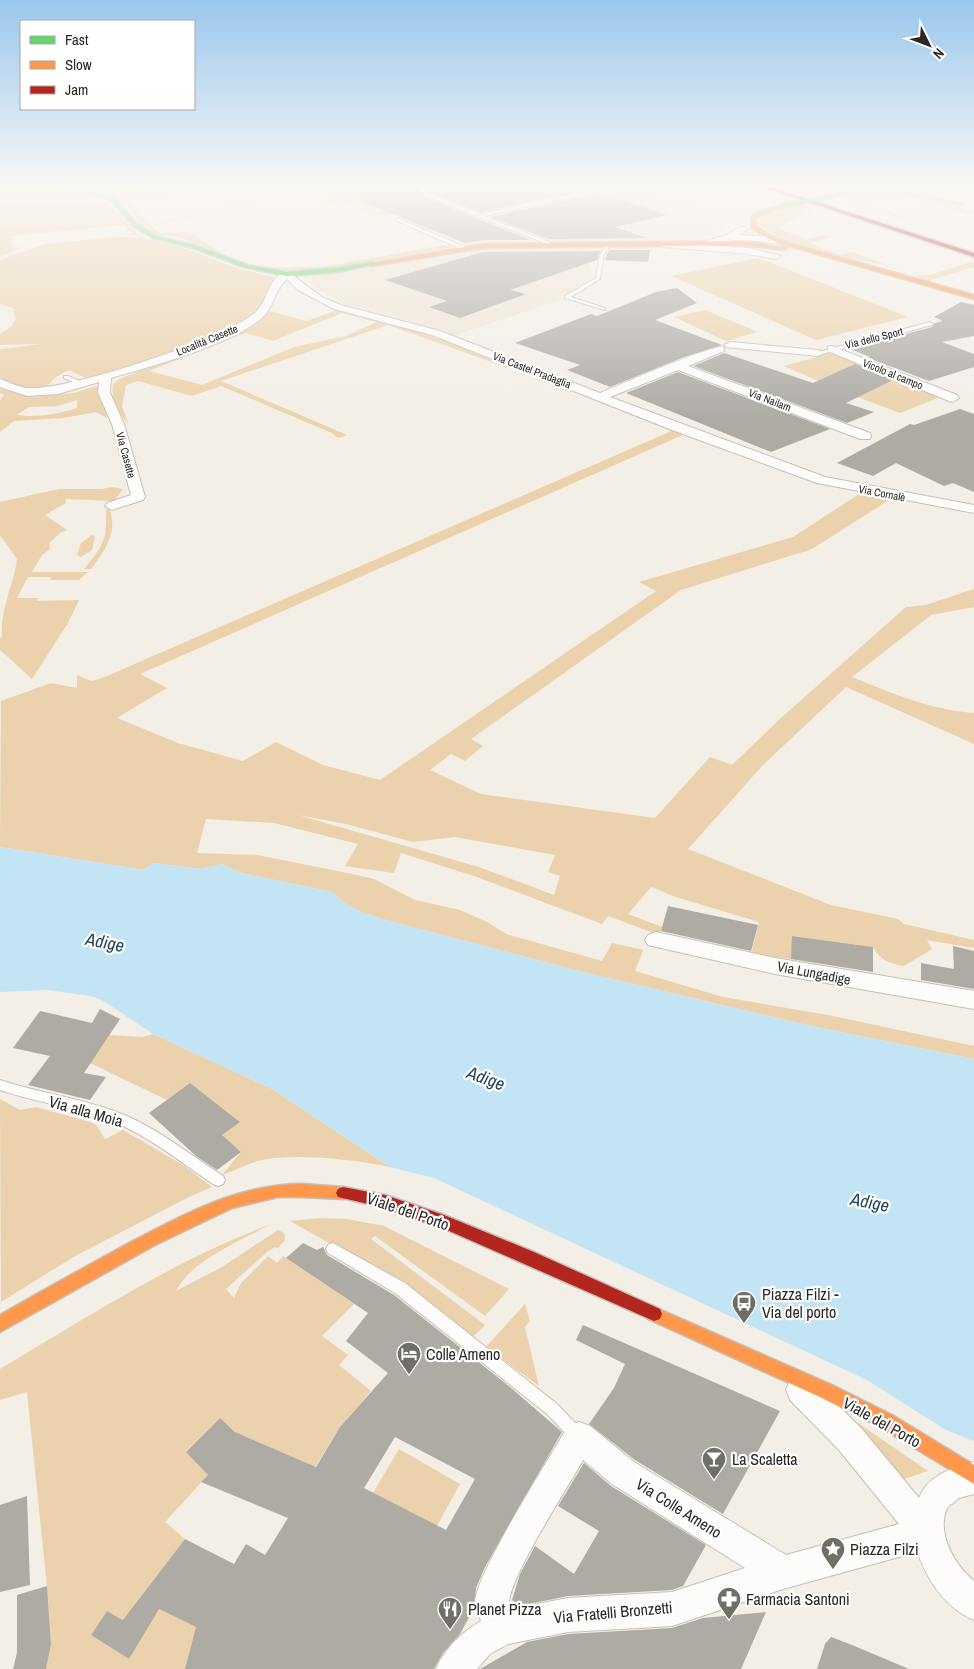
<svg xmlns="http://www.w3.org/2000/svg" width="974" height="1669" font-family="'Archivo Narrow',sans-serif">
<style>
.built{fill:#eee4d5}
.green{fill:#ebd2ac;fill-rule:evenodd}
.water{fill:#c3e4f5}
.building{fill:#aeaaa4;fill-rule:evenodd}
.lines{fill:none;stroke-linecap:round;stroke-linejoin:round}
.lane-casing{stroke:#c4c0b9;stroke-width:2}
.street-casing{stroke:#c4c0b9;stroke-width:2}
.fast-casing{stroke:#c4c0b9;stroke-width:3}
.slow-casing{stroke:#c4c0b9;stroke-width:3}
.jam-casing{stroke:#c4c0b9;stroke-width:3}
.lane{fill:#fdfcfb;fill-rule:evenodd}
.street{fill:#fdfcfb;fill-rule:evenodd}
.fast{fill:#63d668;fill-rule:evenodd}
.slow{fill:#ff974d;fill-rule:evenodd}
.jam{fill:#b3261e;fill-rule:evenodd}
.fast-bridge-casing{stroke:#c4c0b9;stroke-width:6;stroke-linecap:butt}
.fast-bridge{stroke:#63d668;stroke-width:5}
.labels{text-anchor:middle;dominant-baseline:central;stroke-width:4.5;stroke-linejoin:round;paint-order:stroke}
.far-street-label{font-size:11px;fill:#2b2823;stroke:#fff}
.street-label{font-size:14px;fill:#2b2823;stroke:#fff}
.near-street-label{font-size:16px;fill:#2b2823;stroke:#fff}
.near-poi-label{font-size:16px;fill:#2b2823;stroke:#fff;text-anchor:start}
.near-water-label{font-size:18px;font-style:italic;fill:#21475a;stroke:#fff}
</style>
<rect width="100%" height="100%" fill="#f3eee6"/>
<path class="built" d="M431 185H669L643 190 727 214 725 228 708 236 688 240 585 242 593 278 583 292 453 336 420 325 343 304 300 277 475 252 397 217 453 200Z"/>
<g class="green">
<path d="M0 185C46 185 94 181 125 221 129 226 135 230 138 235H118L133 234 124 225 11 236 14 248 23 247 0 257Z"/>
<path d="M110 185H219L166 197H145L129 200 151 225 317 185H326L151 226 160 233 189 232 223 254 175 236H159L138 222 128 207 114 197Z"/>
<path d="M343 185H415L423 195C404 205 395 218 370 215 362 214 354 206 345 205 336 204 327 208 318 207L321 201 348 187Z"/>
<path d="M873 191 946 202 974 212V216C934 205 895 189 853 200L906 218 904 219 835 197Z"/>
<path d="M800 204 813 209 779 226V229L808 239 826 235 833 237 809 243 840 255 853 252 915 276 929 275 971 262 974 263V267L928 281 884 265 830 254 780 239 760 225 761 218 766 214Z"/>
<path d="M113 237C154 235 189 249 226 264 241 270 259 273 275 278 265 289 265 303 254 314 243 325 226 331 211 337 171 353 129 366 88 379L69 370 56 377 44 389 23 388 0 378V349L41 344 0 345V334L11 327 16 319 13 311 15 309 0 304V260L45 244Z"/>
<path d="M444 245 453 247C390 258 327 275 264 268L323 267Z"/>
<path d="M759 258 908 317 816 340 671 276Z"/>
<path d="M337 310 413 327 514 366 511 369 388 325 221 381 347 435 338 438 332 433 221 386 192 396 138 381 126 385 122 406 128 424C119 411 110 401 113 384L119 379 240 331 269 311 307 321ZM342 313 376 322 346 336 294 347 202 385 149 371 246 333 273 341Z"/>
<path d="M705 310 758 332 726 341 674 317Z"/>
<path d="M835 352 943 396 900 413 836 389 784 366Z"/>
<path d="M96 386 99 387 107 418 96 412 63 418 14 421 0 432V401L4 395 0 393V388L33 397 74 393ZM77 400V408C57 414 38 418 16 415L29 407 58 406Z"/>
<path d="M674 430 685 434 140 674 167 688 117 718 178 743 243 761 276 742 323 765 380 780 656 591 639 582 793 537 859 494 889 500 812 549 681 590 471 739 483 746 465 761 451 754 430 770 481 794 655 818 710 757 732 765 781 718 906 607 926 605 974 589V607L931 615 852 677C891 693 931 710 974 713V744L846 687 763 765 688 849 831 905 898 919 904 924 974 940V948L927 940 932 949 904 966C889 963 881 961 873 947L793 936 791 959 751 954 759 922 676 897 651 887 628 914 662 927 659 935 608 916 602 924 477 877 401 853 394 873 345 866 358 844 274 823 206 819 197 853 257 855 357 875 374 879 415 900 460 910 487 922 506 934 602 961 612 943 643 950 635 971 723 997 828 1015 974 1046V1059L811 1026 587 973 389 921 361 912 346 904 332 892 241 873 222 864 200 869 153 863 144 870 0 847 1 701 51 683 77 688V675L91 681 100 679ZM298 815 346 824 413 842 455 837 555 855 548 872 560 876 554 895 479 867Z"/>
<path d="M112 487 123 489 114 501 65 499 66 503 45 515 67 530 60 533 49 543 50 549 42 555 32 572H88L79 580H50L51 577H28L17 598H38L37 601 79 600 68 623 32 679 0 650V638L2 637C0 608 14 585 17 559L0 535V502L59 489H102Z"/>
<path d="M109 509C119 531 104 552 91 569H84C103 546 107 541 106 510Z"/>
<path d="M92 535 95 536 92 550 81 557 77 555 81 543Z"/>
<path d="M153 1034 272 1089 390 1167C357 1160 295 1153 262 1160 249 1163 235 1170 222 1175L241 1152 222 1135 239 1121 190 1083 167 1100 90 1063 109 1035 143 1037Z"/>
<path d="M0 1099 20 1110 36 1107 90 1122 96 1125 105 1139 123 1130 183 1165 212 1187 187 1198 75 1256 1 1302Z"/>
<path d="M321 1218 347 1219 384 1226 509 1289 485 1316 375 1236 371 1239 485 1325 473 1337 409 1288 290 1221Z"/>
<path d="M272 1224C243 1239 190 1261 176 1291L222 1267 278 1230 284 1233 285 1240 278 1248 275 1247 267 1252 226 1289 234 1298 241 1283 268 1256 277 1263 283 1256 354 1304 322 1336 348 1355 339 1365 371 1391 340 1427 315 1467 245 1436 242 1438 220 1418 186 1451 208 1475 165 1522 185 1539 139 1599 196 1627 185 1669H46L51 1643 48 1597 27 1392 0 1400V1369C88 1317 176 1259 272 1224ZM107 1611 145 1631 129 1659 91 1635Z"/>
<path d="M525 1304 530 1321 525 1327 539 1386 486 1347Z"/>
<path d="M858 1423 928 1471 904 1479 898 1485Z"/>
<path d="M399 1449 460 1484 437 1526 373 1493Z"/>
</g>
<path class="water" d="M0 847 144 870 153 863 200 869 222 864 241 873 332 892 346 904 361 912 389 921 587 973 811 1026 974 1059V1441L946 1430 867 1380 434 1178 390 1167 272 1089 153 1034 102 1000 91 996 47 990 0 992Z"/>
<g class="building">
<path d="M385 185H414L424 197 531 240H483L465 243 348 196Z"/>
<path d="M423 185H578L589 189 480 212 428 191Z"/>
<path d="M600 193 667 215 615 227 647 238 548 239 490 217Z"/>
<path d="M609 250H650L648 262 605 260Z"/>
<path d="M601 251 597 260 510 290 526 294 460 318 429 307 447 301 385 280 483 252Z"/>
<path d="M677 288 697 303 655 320 722 345 684 357 610 387 567 370 580 365 515 343 591 314 597 316 656 292Z"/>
<path d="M961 302 974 305V336L942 342 974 354V367L929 381 868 358 870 357 850 349 932 327 935 323 943 321 934 317Z"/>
<path d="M724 353 813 383 855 364 893 380 846 403 874 412 847 423 693 366Z"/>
<path d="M678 372 830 429 771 452 626 393Z"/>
<path d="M960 409 974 414V492L953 483 944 486 896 463 873 476 837 463 910 424 914 425Z"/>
<path d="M668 906 758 925 751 951 661 931Z"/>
<path d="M792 936 873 947V972L791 959Z"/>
<path d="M953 946 974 951V989L921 980V963L954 969Z"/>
<path d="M100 1009 120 1019 84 1073 106 1077 90 1100 28 1085 50 1056 13 1048 40 1011 92 1023Z"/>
<path d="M190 1083 240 1122 222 1135 241 1152 217 1170 196 1156 149 1113Z"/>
<path d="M303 1243 317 1250 323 1247 327 1255 394 1295 510 1387 562 1432 485 1567 476 1588 474 1608 460 1634 443 1653 434 1669H185L196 1627 159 1609 129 1659 91 1635 107 1611 123 1620 185 1539 234 1564 246 1544 265 1555 288 1518 201 1482 208 1475 186 1452 220 1418 235 1432 316 1467 340 1427 388 1373 346 1341 368 1313 286 1258ZM395 1437 475 1479 446 1530 364 1488Z"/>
<path d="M583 1325 780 1411 723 1514 635 1460 589 1424 614 1388 625 1364 576 1340Z"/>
<path d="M584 1463 611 1486 706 1545 683 1586 672 1590 568 1596 519 1606 512 1600 520 1574 535 1546 574 1574 599 1531 558 1506Z"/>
<path d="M27 1496 30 1585 0 1592V1505Z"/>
<path d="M47 1586 51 1644 46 1669H13L17 1653V1595Z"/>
<path d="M766 1612 741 1669H480L527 1642 568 1634 672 1628 703 1618Z"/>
<path d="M831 1637 852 1645 909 1669H817L825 1644Z"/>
</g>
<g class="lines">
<defs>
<g id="lane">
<path d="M416 185H420L427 193 480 214 618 185 622 186 484 216 554 244 552 246 425 195Z"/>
<path d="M397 218 465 247V248L461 249 395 220Z"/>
<path d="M605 243 609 247 604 255 600 279 571 297 605 308V310L565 298V296L596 278 600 255 605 247 603 244Z"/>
<path d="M930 322 933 324 932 325 818 355 815 353Z"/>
<path d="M64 376H68L85 384 80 385 64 378Z"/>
<path d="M0 1080C42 1094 88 1099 129 1117 162 1132 192 1156 223 1176L225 1180 223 1184 218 1186 213 1184C178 1160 145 1133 104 1118 70 1106 34 1102 0 1090Z"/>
<path d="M333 1243 405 1283 557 1404 583 1431 586 1436 583 1441 578 1444 573 1441 547 1414 395 1293 328 1253 326 1249 328 1245Z"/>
</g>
<g id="street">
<path d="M742 226 747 229 739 235 776 237 781 240C775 245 765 242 758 241 740 239 723 241 706 245L701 242 727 235Z"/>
<path d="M666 242 749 248 781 256 776 259 749 254 663 247 661 245Z"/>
<path d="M287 271 322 297 341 305 440 331 600 393C618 386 713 344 724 347V351L688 366 870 433 871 436 870 439H860L678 370 610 397 825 477 974 505V513L817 483 672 430 432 335 334 309 298 290 287 279C275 289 274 307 263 317 231 345 152 366 111 378L110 393 124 424 145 497 143 500 112 510 105 506 107 503 131 495 112 424 98 393 99 382 58 394 27 396 0 387V379C9 382 20 388 29 388 67 391 228 338 256 312 269 300 267 277 287 271Z"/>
<path d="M730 342 818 350 824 353 818 356 726 347 724 345Z"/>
<path d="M832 346 957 395 959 398 953 402 949 401 828 351V347Z"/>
<path d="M656 932 775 958 974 991V1009L775 974 648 945 645 940 648 935Z"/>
<path d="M801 1375 812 1380 861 1428 919 1498C929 1474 950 1469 974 1462V1494L959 1498 947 1508C936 1534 955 1565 974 1581V1620C945 1608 928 1581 917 1552L783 1589 672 1626 568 1632 508 1644 490 1654 477 1669H436C445 1648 462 1632 481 1621 479 1616 476 1609 475 1603 474 1576 551 1456 568 1426L579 1422 590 1426 634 1462 786 1555 899 1524 839 1450 790 1400 786 1390 790 1380ZM583 1460 612 1484 745 1568 672 1592 568 1598 516 1608 509 1603C510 1576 567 1489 583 1460Z"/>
</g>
<path id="fast" d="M60 185H68L115 198 137 224 157 236 197 246 247 265 287 272 338 268 372 262 375 264 338 272 287 276 244 267 193 248 153 238 133 226 111 200Z"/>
<g id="slow">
<path d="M872 190 917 193 963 204 961 205C921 195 882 190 841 195L839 194Z"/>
<path d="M781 205 785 206 763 214 756 219V226L769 235 786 242 974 295V299L782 244 765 237 752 228 751 218 759 212Z"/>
<path d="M743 241 787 248 784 250 743 245 483 248 372 266 369 264 483 244Z"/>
<path d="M302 1184 343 1187 348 1189 350 1193 348 1197 343 1199 302 1197H278L232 1208 155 1245 0 1332V1315C40 1292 80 1270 120 1248 177 1218 236 1184 302 1184Z"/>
<path d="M654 1307 832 1385 892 1415 974 1465V1484L880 1427 820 1397 648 1319 646 1314 648 1309Z"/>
</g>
<g id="jam">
<path d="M757 185H764L974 253V257Z"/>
<path d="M343 1187 385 1195 444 1215 534 1252 660 1309 662 1314 660 1319 654 1321 447 1230 385 1208 338 1197 336 1193 338 1189Z"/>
</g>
</defs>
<use href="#lane" class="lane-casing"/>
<use href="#street" class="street-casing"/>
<use href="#fast" class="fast-casing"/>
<use href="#slow" class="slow-casing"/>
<use href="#jam" class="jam-casing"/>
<use href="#lane" class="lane"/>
<use href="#street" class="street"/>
<use href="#fast" class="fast"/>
<use href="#slow" class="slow"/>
<use href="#jam" class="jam"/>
<defs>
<path id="fast-bridge" d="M783 206 841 194"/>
</defs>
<use href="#fast-bridge" class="fast-bridge-casing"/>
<use href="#fast-bridge" class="fast-bridge"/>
</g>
<linearGradient id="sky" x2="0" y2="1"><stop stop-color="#99c7ed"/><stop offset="0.44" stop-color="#faf7f4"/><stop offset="1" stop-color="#faf7f4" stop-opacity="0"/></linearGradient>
<rect width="974" height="419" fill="url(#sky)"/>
<defs>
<symbol id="bus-pin" viewBox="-11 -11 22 30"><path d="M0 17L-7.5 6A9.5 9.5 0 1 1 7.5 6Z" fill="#716d67" stroke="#fff"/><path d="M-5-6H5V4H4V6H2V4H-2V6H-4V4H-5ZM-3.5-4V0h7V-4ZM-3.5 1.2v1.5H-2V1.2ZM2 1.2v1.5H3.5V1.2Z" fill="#fff"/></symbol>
<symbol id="hotel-pin" viewBox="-11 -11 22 30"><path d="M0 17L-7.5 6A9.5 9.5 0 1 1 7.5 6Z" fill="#716d67" stroke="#fff"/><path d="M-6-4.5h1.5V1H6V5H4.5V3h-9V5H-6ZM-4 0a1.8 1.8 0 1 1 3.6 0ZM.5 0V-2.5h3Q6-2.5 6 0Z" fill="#fff"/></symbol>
<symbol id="bar-pin" viewBox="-11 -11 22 30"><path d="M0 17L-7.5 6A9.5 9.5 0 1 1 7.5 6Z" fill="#716d67" stroke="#fff"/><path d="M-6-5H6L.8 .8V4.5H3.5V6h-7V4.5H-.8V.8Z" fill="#fff"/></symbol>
<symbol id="sight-pin" viewBox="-11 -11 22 30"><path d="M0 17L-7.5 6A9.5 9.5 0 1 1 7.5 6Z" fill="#716d67" stroke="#fff"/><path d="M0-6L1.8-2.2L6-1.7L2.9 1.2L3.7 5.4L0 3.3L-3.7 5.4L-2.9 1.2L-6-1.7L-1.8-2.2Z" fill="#fff"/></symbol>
<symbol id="pharmacy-pin" viewBox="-11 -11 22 30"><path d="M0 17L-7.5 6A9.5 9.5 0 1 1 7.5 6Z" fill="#716d67" stroke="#fff"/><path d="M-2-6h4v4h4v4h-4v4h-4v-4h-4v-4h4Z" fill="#fff"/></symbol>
<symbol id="restaurant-pin" viewBox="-11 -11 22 30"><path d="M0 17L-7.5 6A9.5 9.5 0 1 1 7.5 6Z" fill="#716d67" stroke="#fff"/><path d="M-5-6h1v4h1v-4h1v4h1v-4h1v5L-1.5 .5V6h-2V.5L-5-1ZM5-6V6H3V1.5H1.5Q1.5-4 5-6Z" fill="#fff"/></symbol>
</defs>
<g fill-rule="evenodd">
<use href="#bus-pin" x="730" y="1289" width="28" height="38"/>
<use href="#hotel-pin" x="395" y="1340" width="28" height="38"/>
<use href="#bar-pin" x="700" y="1445" width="28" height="38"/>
<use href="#sight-pin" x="819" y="1535" width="28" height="38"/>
<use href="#pharmacy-pin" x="715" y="1585" width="28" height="38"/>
<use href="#restaurant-pin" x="436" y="1595" width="28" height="38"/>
</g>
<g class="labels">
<g class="far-street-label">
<text transform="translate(874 338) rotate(-14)">Via dello Sport</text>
<text transform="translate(207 340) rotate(-22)">Località Casette</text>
<text transform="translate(532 370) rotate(21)">Via Castel Pradaglia</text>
<text transform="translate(893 374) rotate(22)">Vicolo al campo</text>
<text transform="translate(770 400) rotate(21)">Via Nailam</text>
<text transform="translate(126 455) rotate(75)">Via Casette</text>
<text transform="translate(882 493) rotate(11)">Via Cornalè</text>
</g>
<g class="street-label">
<text transform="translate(814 973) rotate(11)">Via Lungadige</text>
</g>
<g class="near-street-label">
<text transform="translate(86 1111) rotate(16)">Via alla Moia</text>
<text transform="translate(408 1211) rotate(19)">Viale del Porto</text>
<text transform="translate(882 1422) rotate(29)">Viale del Porto</text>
<text transform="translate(679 1508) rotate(32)">Via Colle Ameno</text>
<text transform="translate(613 1612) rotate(-5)">Via Fratelli Bronzetti</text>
</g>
<g class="near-poi-label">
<text x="762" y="1294">Piazza Filzi -<tspan x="762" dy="18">Via del porto</tspan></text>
<text x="426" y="1354">Colle Ameno</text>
<text x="732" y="1459">La Scaletta</text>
<text x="850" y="1549">Piazza Filzi</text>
<text x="746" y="1599">Farmacia Santoni</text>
<text x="468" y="1609">Planet Pizza</text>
</g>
<g class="near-water-label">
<text transform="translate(105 942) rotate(11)">Adige</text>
<text transform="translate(486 1078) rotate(20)">Adige</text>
<text transform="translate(870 1202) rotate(11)">Adige</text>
</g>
</g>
<rect x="20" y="20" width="175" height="90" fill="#ffffff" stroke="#aaa9a7"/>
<rect x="30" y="36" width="25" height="8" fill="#63d668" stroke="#aaa9a7"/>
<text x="65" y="45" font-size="15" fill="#2b2823">Fast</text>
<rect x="30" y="61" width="25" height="8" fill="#ff974d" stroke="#aaa9a7"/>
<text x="65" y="70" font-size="15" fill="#2b2823">Slow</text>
<rect x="30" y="86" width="25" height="8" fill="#b3261e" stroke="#aaa9a7"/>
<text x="65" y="95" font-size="15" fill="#2b2823">Jam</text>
<g transform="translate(929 45) rotate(132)" stroke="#ffffff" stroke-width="4" paint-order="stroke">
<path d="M0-4L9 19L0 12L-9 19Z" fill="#2b2823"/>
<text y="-8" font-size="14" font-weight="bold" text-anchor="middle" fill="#2b2823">N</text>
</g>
</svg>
